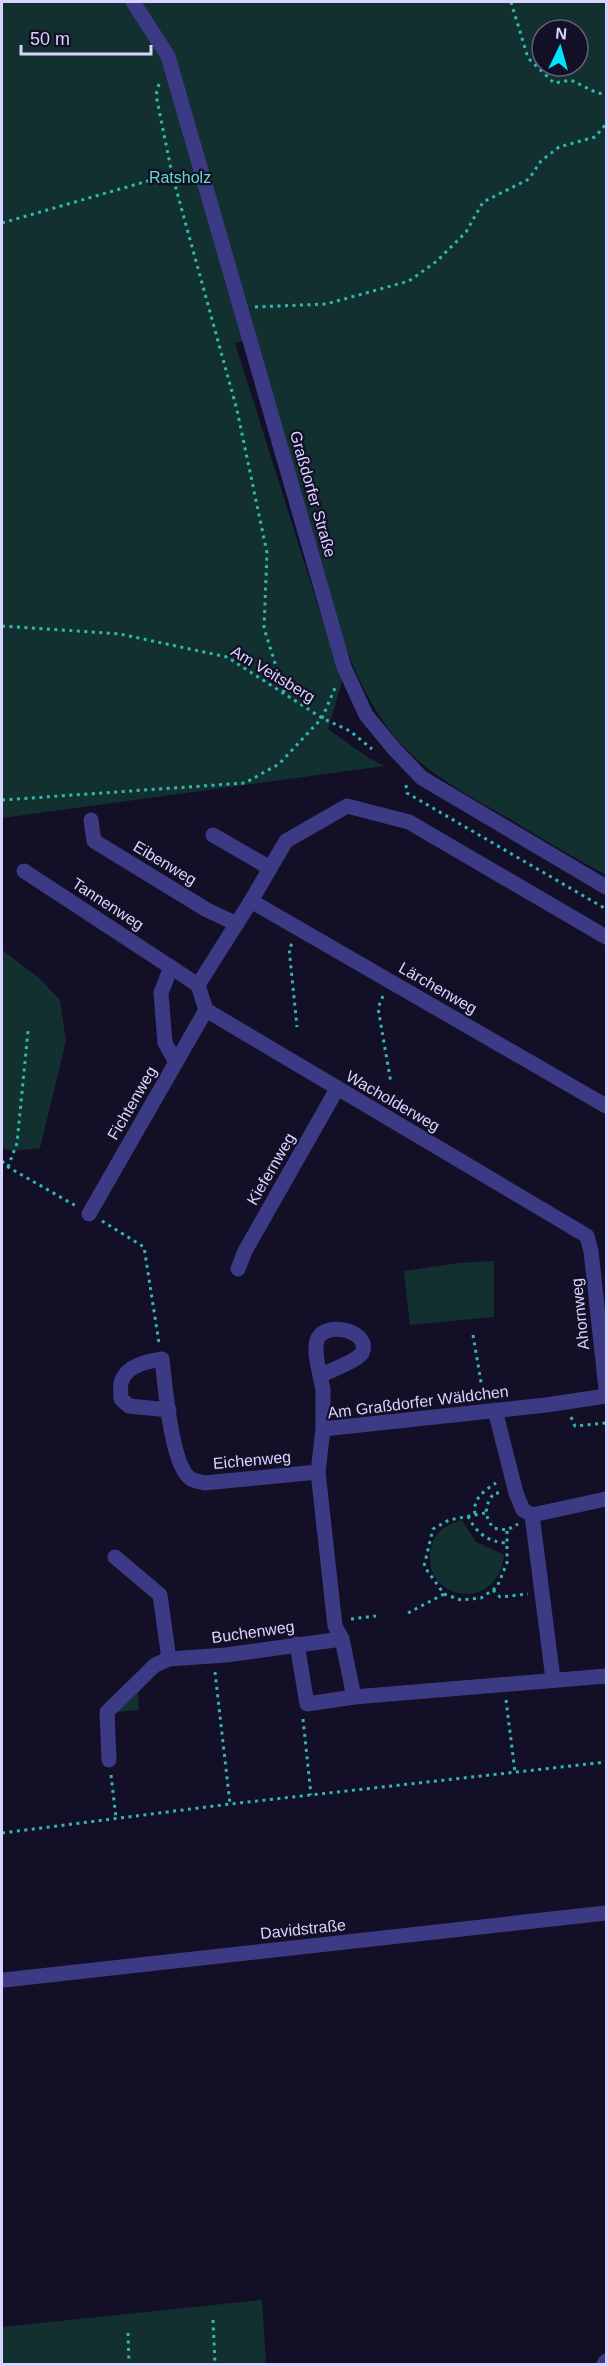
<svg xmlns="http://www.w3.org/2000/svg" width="608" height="2366" font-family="Arial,sans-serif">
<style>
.green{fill:#12302f;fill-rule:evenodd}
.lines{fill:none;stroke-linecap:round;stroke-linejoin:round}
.path{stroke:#2fb8b0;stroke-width:3;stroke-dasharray:3 4.5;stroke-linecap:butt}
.minor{stroke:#3d3a85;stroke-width:15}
.labels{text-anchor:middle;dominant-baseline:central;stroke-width:4.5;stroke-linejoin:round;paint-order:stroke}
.park-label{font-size:16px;fill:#5fe0c0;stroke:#130f26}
.street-label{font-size:16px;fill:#d9d4ff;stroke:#130f26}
</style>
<rect width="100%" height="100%" fill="#130f26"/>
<g class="green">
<path d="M2 2H606V875C571 856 537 836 503 815 465 794 427 773 398 741 372 710 355 674 342 636L253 339 235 343 342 682 328 729 369 758 384 766 2 818ZM542 30H578V66H542Z"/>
<path d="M2 950 39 978 60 1000 66 1041 40 1148 14 1151 2 1148Z"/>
<path d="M494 1261V1317L410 1325 404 1271 459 1263Z"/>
<path d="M462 1520 476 1542 504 1555C497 1617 416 1598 432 1545 436 1530 449 1524 462 1520Z"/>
<path d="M138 1690 139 1710 116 1712Z"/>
<path d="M262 2300 266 2364H2V2327Z"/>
</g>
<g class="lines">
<g class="path">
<path d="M511 2 528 58 554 83 571 80 597 93 606 94"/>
<path d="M159 84 156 95 172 174 237 410 267 553 264 628 285 695"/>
<path d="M2 223 172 174"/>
<path d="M255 307 326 304 409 281 437 261 466 232 483 202 529 179 541 161 559 147 595 137 606 124"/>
<path d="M2 626 120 634 227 657 322 718 350 731 372 749"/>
<path d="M406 785 407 793 606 909"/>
<path d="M2 800 245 783 279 764 322 718 335 688"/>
<path d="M292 944 289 948 297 1027"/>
<path d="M383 996 378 1008 391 1083"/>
<path d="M2 1161 8 1167 76 1206"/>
<path d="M8 1167 17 1143 28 1031"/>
<path d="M102 1221 144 1247 159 1343"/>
<path d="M473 1335 481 1382 487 1395"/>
<path d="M571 1417 575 1426 606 1423"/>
<path d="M499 1493H494C484 1507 484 1514 493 1528L507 1530 518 1524"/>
<path d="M485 1513 449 1520 433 1529 424 1566 444 1594 461 1600 481 1598 497 1587 507 1563V1530"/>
<path d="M475 1514C472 1499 485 1490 496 1483"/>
<path d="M468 1516C476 1533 488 1542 507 1543"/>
<path d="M493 1590 500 1597 528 1594"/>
<path d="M408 1613 444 1594"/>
<path d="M351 1619 376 1616"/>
<path d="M215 1672 230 1804"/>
<path d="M506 1700 515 1772"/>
<path d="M303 1719 311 1795"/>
<path d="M111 1775 116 1818"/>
<path d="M2 1833 230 1804 606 1762"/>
<path d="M213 2320 215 2364"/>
<path d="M128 2333 129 2364"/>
</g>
<g class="minor">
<path d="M133 2 168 56 344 667 366 715 395 750 422 778 606 887"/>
<path d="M91 820 94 841 207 910 237 924"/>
<path d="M213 835 270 868"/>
<path d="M24 871 198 985"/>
<path d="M251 901 606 1106"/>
<path d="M171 967 161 993 165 1043 176 1062"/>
<path d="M198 985 206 1010 587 1236 591 1251 606 1389"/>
<path d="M198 985 251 901 286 841 347 806 409 822 606 937"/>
<path d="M89 1214 206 1010"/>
<path d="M238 1269 245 1251 337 1089"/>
<path d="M320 1376C318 1365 313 1348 318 1338 328 1320 372 1332 362 1353 357 1361 329 1371 320 1376L323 1389V1429"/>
<path d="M606 1396 546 1405 323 1429 318 1472 335 1626 342 1639 354 1697 606 1676"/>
<path d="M169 1410 129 1406 121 1399C121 1394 120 1388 121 1383 125 1366 147 1361 162 1359 165 1384 171 1467 191 1479 194 1481 201 1482 204 1483L318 1472"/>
<path d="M495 1410 516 1493 523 1510 532 1515 553 1679"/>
<path d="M532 1515 606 1499"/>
<path d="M115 1557 160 1595 169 1659"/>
<path d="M297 1644 307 1704 354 1697"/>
<path d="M109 1760 107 1712 155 1665 169 1659 226 1655 342 1639"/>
<path d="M4 1980 606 1913"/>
<path d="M604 2364 606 2361"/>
</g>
</g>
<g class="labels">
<g class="park-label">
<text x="180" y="177">Ratsholz</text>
</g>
<g class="street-label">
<text transform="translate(313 494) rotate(74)">Graßdorfer Straße</text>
<text transform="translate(273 674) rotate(31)">Am Veitsberg</text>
<text transform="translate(165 863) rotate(31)">Eibenweg</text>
<text transform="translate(108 904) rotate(33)">Tannenweg</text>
<text transform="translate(438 988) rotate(30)">Lärchenweg</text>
<text transform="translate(393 1101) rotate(30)">Wacholderweg</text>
<text transform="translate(132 1103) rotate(-60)">Fichtenweg</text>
<text transform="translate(271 1169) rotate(-60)">Kiefernweg</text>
<text transform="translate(580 1314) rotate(-96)">Ahornweg</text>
<text transform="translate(418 1402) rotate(-7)">Am Graßdorfer Wäldchen</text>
<text transform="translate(252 1460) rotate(-5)">Eichenweg</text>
<text transform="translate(253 1632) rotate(-8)">Buchenweg</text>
<text transform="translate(303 1929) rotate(-6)">Davidstraße</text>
</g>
</g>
<rect width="608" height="2366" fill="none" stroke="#d9d4ff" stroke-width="6"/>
<g transform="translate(560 48) rotate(5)"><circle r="28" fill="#130f26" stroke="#625e7d" stroke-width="1.5"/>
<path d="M0-4.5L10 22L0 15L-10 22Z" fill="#00e5ff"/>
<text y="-9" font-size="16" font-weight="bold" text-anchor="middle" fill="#d9d4ff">N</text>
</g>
<path d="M21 45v9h130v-9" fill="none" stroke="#d9d4ff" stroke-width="3"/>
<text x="30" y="45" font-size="18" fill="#d9d4ff" stroke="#130f26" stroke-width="4.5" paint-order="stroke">50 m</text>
</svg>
